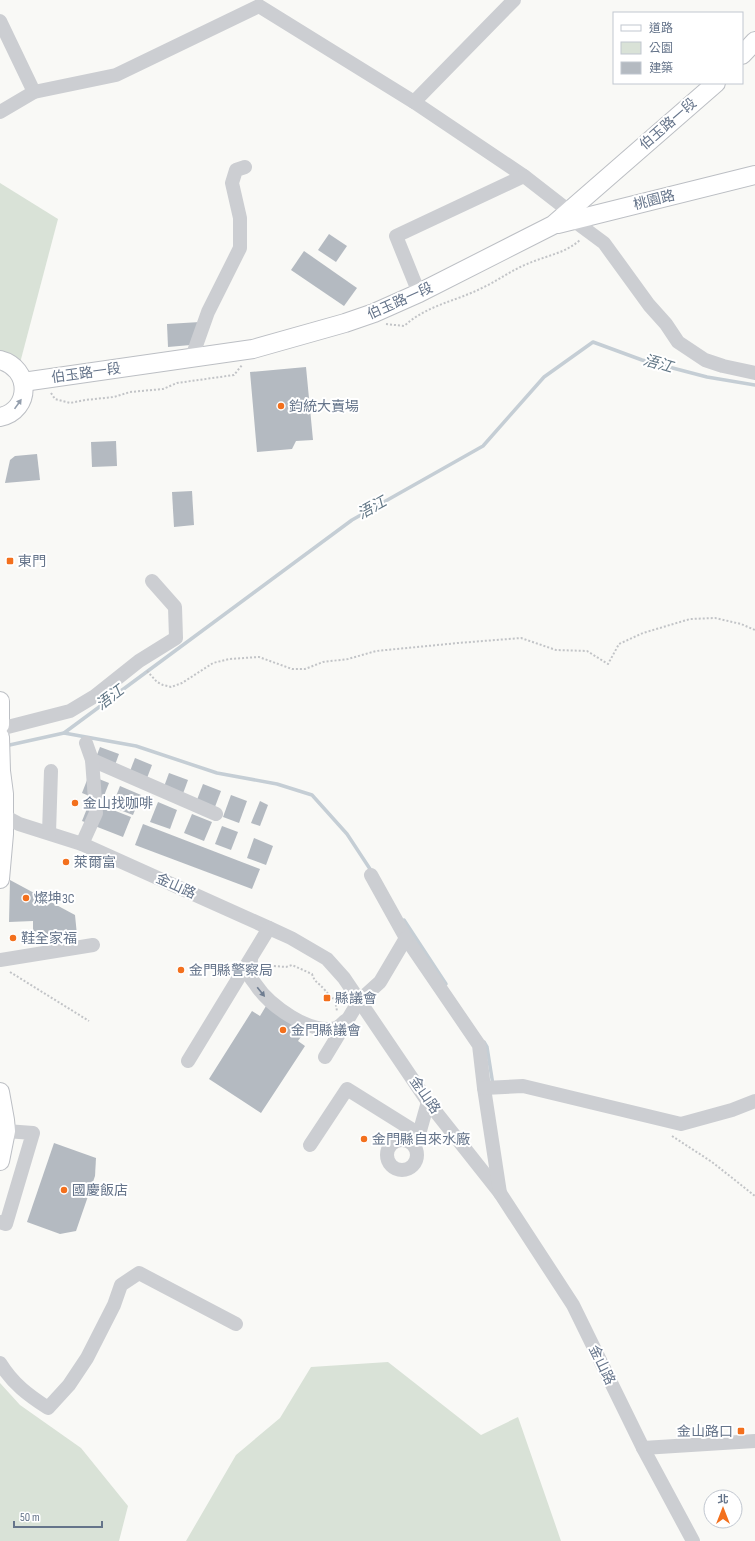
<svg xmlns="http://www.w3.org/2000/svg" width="755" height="1541" font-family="'Sofia Sans Condensed','Noto Sans TC',sans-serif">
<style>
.green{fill:#d9e2d7}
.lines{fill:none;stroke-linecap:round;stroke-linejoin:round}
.stream{stroke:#c5ced5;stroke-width:3.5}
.building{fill:#b4bac1}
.major-casing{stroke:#bcbfc4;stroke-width:20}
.path{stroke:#c2c4c7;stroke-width:2;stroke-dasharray:2 2;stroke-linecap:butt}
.minor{stroke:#ccced2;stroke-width:14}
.major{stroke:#fff;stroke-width:18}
.oneway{fill:#939ead}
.oneway2{fill:#6f7d91}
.poi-dot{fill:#f3701d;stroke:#fff;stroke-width:1.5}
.labels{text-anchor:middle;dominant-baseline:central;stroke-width:4;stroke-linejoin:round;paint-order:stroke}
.street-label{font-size:14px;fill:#65748a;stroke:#fff}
.poi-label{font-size:14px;fill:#65748a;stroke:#fff;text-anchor:start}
.water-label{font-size:15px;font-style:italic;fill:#617685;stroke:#fff}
</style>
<rect width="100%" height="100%" fill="#f9f9f6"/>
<g class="green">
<path d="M0 183 58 219 20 363 0 353Z"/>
<path d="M388 1362 481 1435 518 1417 561 1541H186L236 1455 280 1418 311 1367Z"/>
<path d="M0 1383 20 1405 81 1448 128 1506 119 1541H0Z"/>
</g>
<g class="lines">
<g class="stream">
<path d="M64 733 136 746 217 773 277 784 312 795 347 834 372 872"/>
<path d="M5 746 64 733 352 520 483 446 544 377 593 342 642 360 707 377 755 385"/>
<path d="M404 920 446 984"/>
<path d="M484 1042 487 1047 493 1085"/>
</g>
</g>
<g class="building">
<path d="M329 234 347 246 336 262 318 250Z"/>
<path d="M304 251 357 288 344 306 291 270Z"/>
<path d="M200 322 202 344 168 347 167 324Z"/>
<path d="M306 367 313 440 296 441 292 449 257 452 250 372Z"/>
<path d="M116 441 117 466 92 467 91 442Z"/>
<path d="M37 454 40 480 5 483 10 460 15 456Z"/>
<path d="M192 491 194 525 174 527 172 492Z"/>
<path d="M100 747 119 754 112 773 93 765Z"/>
<path d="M135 758 152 765 144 786 127 779Z"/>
<path d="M169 773 188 780 181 799 162 792Z"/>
<path d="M89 775 109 783 102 801 82 793Z"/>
<path d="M203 784 221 791 213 812 195 805Z"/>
<path d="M120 786 141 795 133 815 112 807Z"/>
<path d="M231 795 247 801 239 823 223 817Z"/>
<path d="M90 801 131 817 123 837 82 821Z"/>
<path d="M260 801 268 805 260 826 251 823Z"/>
<path d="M158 802 177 810 170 829 150 822Z"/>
<path d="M192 814 212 822 204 841 184 833Z"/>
<path d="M143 824 260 869 252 889 135 845Z"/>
<path d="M222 826 238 832 231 850 215 844Z"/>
<path d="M254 838 273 846 266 865 247 858Z"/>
<path d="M10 880 75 915 77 935 33 944V921L9 922Z"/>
<path d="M266 1006 305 1031 298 1041 305 1046 261 1113 209 1079 252 1011 260 1016Z"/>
<path d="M54 1143 96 1158 95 1176 76 1231 60 1234 27 1222Z"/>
</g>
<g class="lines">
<defs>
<g id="major">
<path d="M742 55 755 41"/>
<path d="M558 224 755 175"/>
<path d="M0 360C31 368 32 410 0 417"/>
<path d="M23 382 253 349 345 323 374 313 419 293 553 225 716 83"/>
<path d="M0 701V725"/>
<path d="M0 737 1 771 4 794V834L0 879"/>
<path d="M0 1092 5 1120 6 1131 0 1161"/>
</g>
</defs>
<use href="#major" class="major-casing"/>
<g class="path">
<path d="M386 324 404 326C429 304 455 302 484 287 499 280 512 270 527 264 545 256 566 253 580 240"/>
<path d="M51 393 55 399 70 403 85 400 114 397 130 392 163 389 177 383 234 375 242 365"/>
<path d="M147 671 157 682 163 685 171 687 182 683 213 663 229 659 259 657 292 669H305L323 662 348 659 376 651 458 643 521 638 556 650 587 651 608 664 619 644 643 633 690 619 715 618 741 624 755 630"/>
<path d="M262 965 286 967 292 965 312 974C315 983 319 983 324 989 328 994 330 996 335 1000L337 1011"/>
<path d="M10 972 89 1021"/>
<path d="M672 1136 712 1162 755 1196"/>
</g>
<g class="minor">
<path d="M0 21 34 92"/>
<path d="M414 102 514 0"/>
<path d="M0 112 34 92 116 75 259 6 414 102 524 176 569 211"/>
<path d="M573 220 604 243 649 305 666 324 678 342 705 360 723 366 755 373"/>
<path d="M419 293 396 236 524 176"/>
<path d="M192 357 208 312 240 248V218L232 183 236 170 245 167"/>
<path d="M0 729 70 711 95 696 139 661 176 638 175 607 152 581"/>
<path d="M92 760 216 814"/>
<path d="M4 816 19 824 82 844 269 928 291 938 327 959 344 978 428 1102 500 1193 573 1305 643 1448 693 1541"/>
<path d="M49 833 51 771"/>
<path d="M82 844 96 813 92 760 86 743"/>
<path d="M371 875 406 938 479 1045 484 1088 500 1193"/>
<path d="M251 959C251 964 249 970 249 974 250 978 254 982 256 985 269 1005 310 1035 336 1028 339 1027 343 1023 345 1021"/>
<path d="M0 960 93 945"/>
<path d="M325 1057 359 1001 380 982 406 938"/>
<path d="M188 1061 269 928"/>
<path d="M484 1088 523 1086 681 1124 732 1110 755 1101"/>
<circle cx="402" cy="1155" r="15"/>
<path d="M414 1141 419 1134 428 1102"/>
<path d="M310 1145 347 1089 419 1134"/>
<path d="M0 1222 6 1224 33 1133 6 1131"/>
<path d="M0 1363C13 1384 28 1395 48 1408L69 1385 87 1358 114 1305 121 1285 139 1273 236 1324"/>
<path d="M643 1448 755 1441"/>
</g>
<use href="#major" class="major"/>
</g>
<defs><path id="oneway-solid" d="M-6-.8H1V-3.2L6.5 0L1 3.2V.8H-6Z"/></defs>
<use class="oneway" href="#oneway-solid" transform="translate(18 404) rotate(-55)"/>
<use class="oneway2" href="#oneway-solid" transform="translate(261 992) rotate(51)"/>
<g class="poi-dot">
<circle cx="281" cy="406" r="4"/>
<rect x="6" y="557" width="8" height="8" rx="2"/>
<circle cx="75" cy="803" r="4"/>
<circle cx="66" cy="862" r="4"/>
<circle cx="26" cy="898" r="4"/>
<circle cx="13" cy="938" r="4"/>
<circle cx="181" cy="970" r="4"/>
<rect x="323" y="994" width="8" height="8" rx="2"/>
<circle cx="283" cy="1030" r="4"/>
<circle cx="364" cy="1139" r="4"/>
<circle cx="64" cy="1190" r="4"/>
<rect x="737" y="1427" width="8" height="8" rx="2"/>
</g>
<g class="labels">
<g class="street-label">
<text transform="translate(668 124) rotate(-41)">伯玉路一段</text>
<text transform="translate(654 200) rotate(-14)">桃園路</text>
<text transform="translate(400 301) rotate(-24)">伯玉路一段</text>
<text transform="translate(86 373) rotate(-8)">伯玉路一段</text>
<text transform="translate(176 886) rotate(24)">金山路</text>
<text transform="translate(425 1095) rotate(55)">金山路</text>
<text transform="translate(602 1365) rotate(64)">金山路</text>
</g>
<g class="poi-label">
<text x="289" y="406">鈞統大賣場</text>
<text x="18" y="561">東門</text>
<text x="83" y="803">金山找咖啡</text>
<text x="74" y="862">萊爾富</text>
<text x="34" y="898">燦坤3C</text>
<text x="21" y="938">鞋全家福</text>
<text x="189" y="970">金門縣警察局</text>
<text x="335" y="998">縣議會</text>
<text x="291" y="1030">金門縣議會</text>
<text x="372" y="1139">金門縣自來水廠</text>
<text x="72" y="1190">國慶飯店</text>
<text x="733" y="1431" text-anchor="end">金山路口</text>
</g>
<g class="water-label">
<text transform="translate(658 364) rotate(16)">浯江</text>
<text transform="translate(372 508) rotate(-29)">浯江</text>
<text transform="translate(110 698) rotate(-37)">浯江</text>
</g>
</g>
<rect x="613" y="12" width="130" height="72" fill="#ffffff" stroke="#c1c7d0"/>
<rect x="621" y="25" width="20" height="6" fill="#ffffff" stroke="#c1c7d0"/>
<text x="649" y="32" font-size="12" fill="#65748a">道路</text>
<rect x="621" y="42" width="20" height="12" fill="#d9e2d7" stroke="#c1c7d0"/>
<text x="649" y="52" font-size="12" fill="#65748a">公園</text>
<rect x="621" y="62" width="20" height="12" fill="#b4bac1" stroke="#c1c7d0"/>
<text x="649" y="72" font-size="12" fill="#65748a">建築</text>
<g transform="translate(723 1509)"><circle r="19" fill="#ffffff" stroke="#c1c7d0"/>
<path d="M0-3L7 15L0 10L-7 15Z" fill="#f3701d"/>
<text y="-6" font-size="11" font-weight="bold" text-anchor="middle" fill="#65748a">北</text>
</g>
<path d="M14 1521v6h88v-6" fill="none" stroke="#65748a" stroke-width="2"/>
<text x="20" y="1521" font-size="12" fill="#65748a" stroke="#ffffff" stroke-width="3" paint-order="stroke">50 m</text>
</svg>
